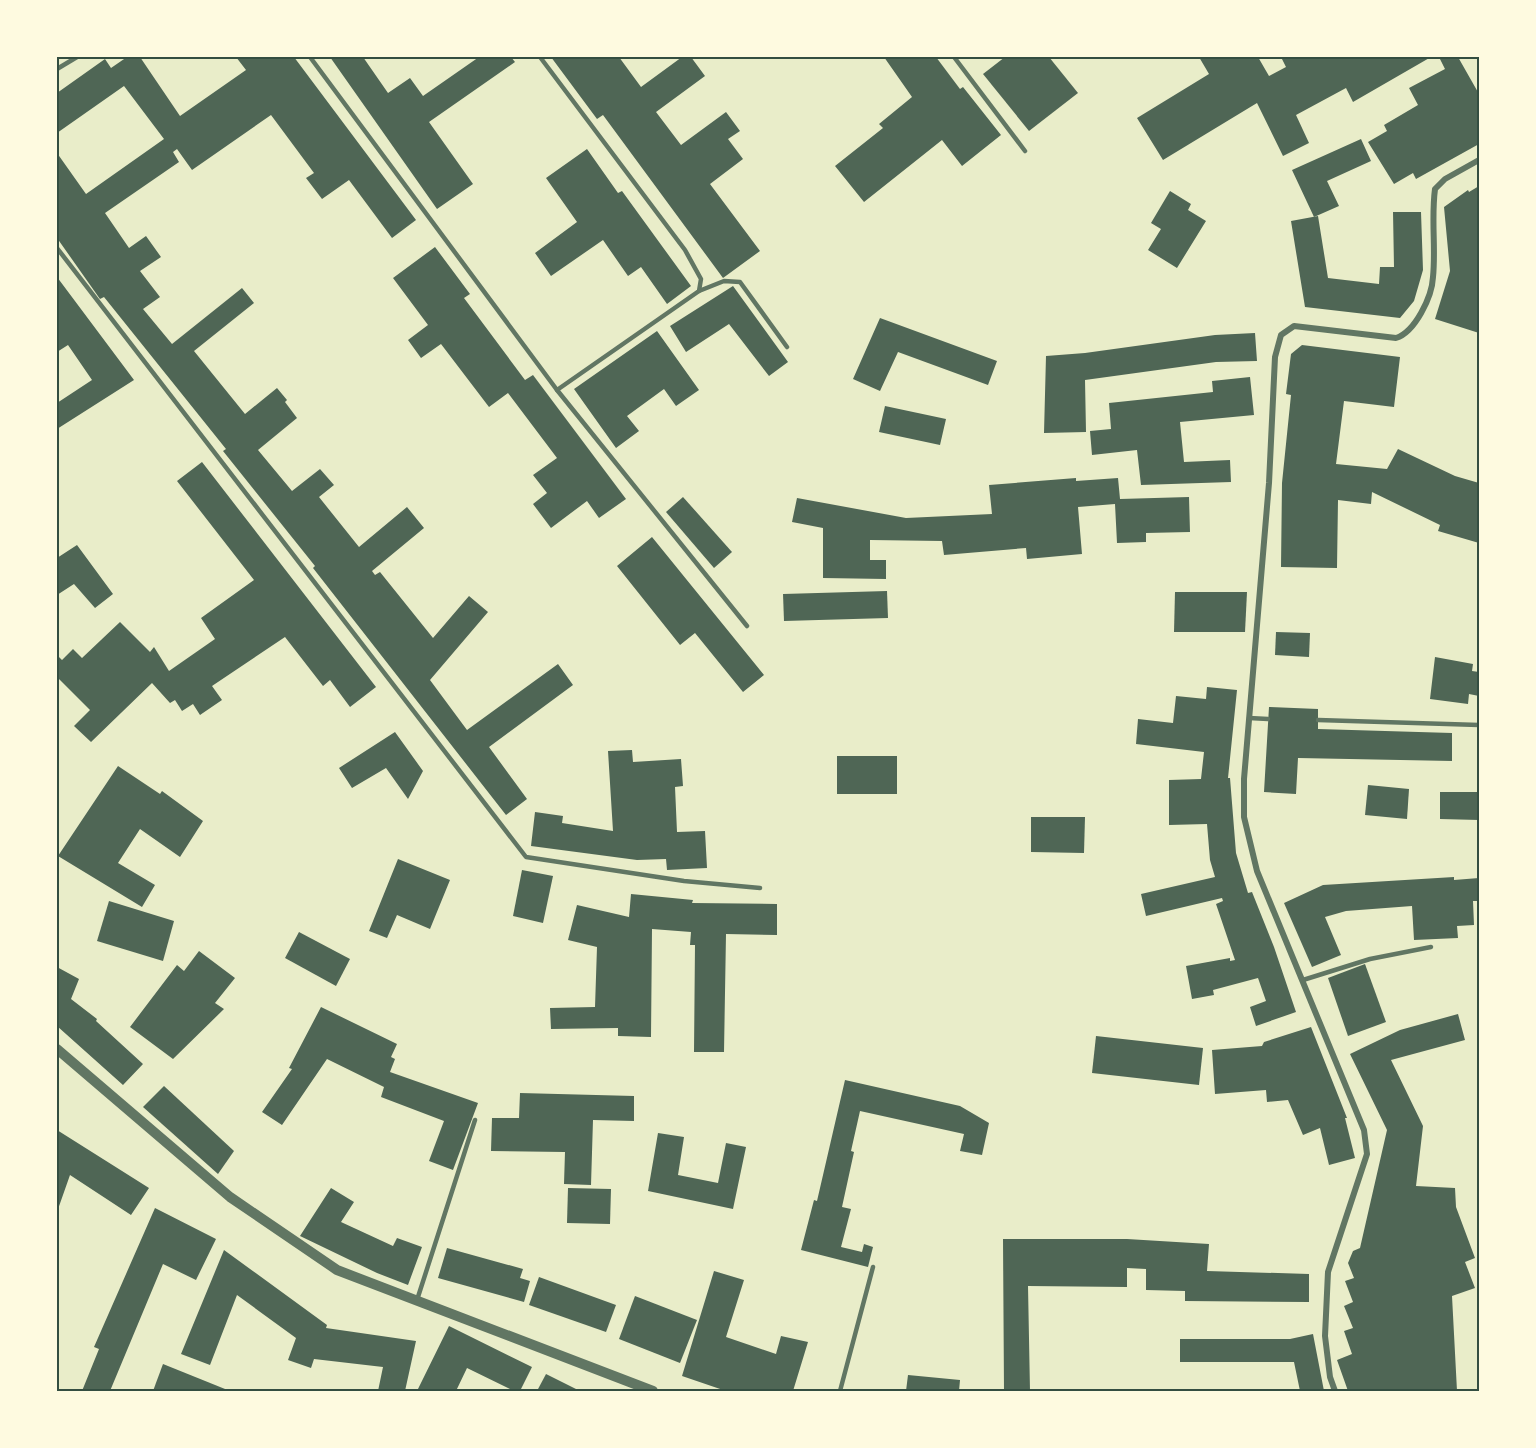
<svg xmlns="http://www.w3.org/2000/svg" width="1536" height="1448" font-family="'Times New Roman',serif">
<style>
.building{fill:#4f6655}
.lines{fill:none;stroke-linecap:round;stroke-linejoin:round}
.service{stroke:#617663;stroke-width:4.5}
.minor{stroke:#617663;stroke-width:6}
.tertiary{stroke:#617663;stroke-width:10}
.neatline{fill:none;stroke:#344e41;stroke-width:2}
</style>
<rect width="100%" height="100%" fill="#e9edc9"/>
<g class="building">
<path d="M127 57H140L180 116 246 70 236 57H294L416 220 392 238 349 180 322 199 306 178 314 173 271 115 192 170 177 149 173 152 179 162 105 213 129 248 146 236 161 257 140 271 160 297 143 309 172 344 242 288 254 303 194 351 245 414 277 388 287 400 285 402 297 418 258 450 292 491 320 469 334 485 319 497 359 547 407 507 424 528 372 571 375 575 380 572 433 638 469 596 488 612 430 680 467 730 558 664 573 685 489 747 527 799 506 815 313 568 315 566 223 451 226 449 104 297 100 299 57 238V153L86 194 164 139 124 86 57 133V93L105 59 111 68Z"/>
<path d="M330 57H363L388 93 410 78 423 96 479 57H511L515 62 429 122 473 184 437 209Z"/>
<path d="M551 57H619L641 87 682 57H691L705 76 656 112 681 145 726 112 740 131 728 139 743 159 710 184 760 251 723 278 603 115 597 119Z"/>
<path d="M884 57H936L960 89 963 87 1001 135 962 166 942 140 864 202 835 166 883 128 879 124 912 97Z"/>
<path d="M1005 57H1049L1078 93 1029 131 983 74Z"/>
<path d="M1199 57H1258L1269 76 1286 67 1281 57H1431L1353 102 1346 88 1296 115 1309 143 1283 156 1257 103 1163 160 1137 118 1209 74Z"/>
<path d="M1439 57H1458L1479 94V144L1416 179 1413 173 1394 184 1368 142 1387 131 1384 125 1418 105 1409 88 1445 69Z"/>
<path d="M1361 139 1371 161 1327 181 1339 206 1314 217 1292 170Z"/>
<path d="M587 149 618 193 622 191 691 286 667 304 641 267 628 276 603 240 551 276 535 253 577 222 546 178Z"/>
<path d="M1479 186V333L1435 319 1450 271 1444 207 1468 190 1469 192Z"/>
<path d="M1170 191 1191 204 1188 210 1206 221 1177 268 1148 250 1161 229 1151 223Z"/>
<path d="M1393 212H1421L1423 270 1414 301 1400 318 1305 307 1291 221 1318 216 1328 278 1379 284 1380 267H1394Z"/>
<path d="M435 247 470 294 464 298 525 380 533 375 626 499 599 518 587 501 551 528 533 504 547 493 533 475 557 458 508 393 489 407 441 344 421 358 408 340 428 325 393 278Z"/>
<path d="M57 277 134 380 57 429V403L92 380 68 345 57 352Z"/>
<path d="M733 286 788 362 769 376 729 324 686 352 670 326Z"/>
<path d="M880 318 997 361 988 385 898 352 880 391 853 379Z"/>
<path d="M657 331 699 390 676 406 664 389 627 416 639 431 616 448 574 389Z"/>
<path d="M1255 333 1257 361 1216 362 1085 380 1086 432 1044 433 1046 356 1085 353 1215 335Z"/>
<path d="M1302 345 1400 357 1394 407 1344 401 1336 464 1387 469 1398 449 1455 476 1479 483V543L1438 531 1440 525 1372 492 1371 504 1338 500 1337 568 1281 567 1282 483 1291 395 1286 394 1291 354Z"/>
<path d="M1250 377 1254 415 1180 422 1184 462 1230 460 1231 482 1141 485 1137 450 1092 455 1090 431 1111 429 1109 403 1213 392 1212 381Z"/>
<path d="M885 406 946 419 940 445 879 432Z"/>
<path d="M202 462 376 687 350 707 330 680 323 686 285 637 212 686 222 700 200 715 193 704 182 711 175 700 170 703 152 683 91 742 74 726 90 710 57 677V655L62 660 73 649 82 658 120 622 150 652 154 647 169 671 215 639 201 618 254 580 177 481Z"/>
<path d="M1076 478V481L1118 478 1120 499 1189 497 1190 532 1146 533V542L1117 543 1115 504 1078 507 1082 554 1027 559 1026 548 944 555 942 541 870 540V560H886V579L823 578V528L792 522 797 498 906 518 992 514 989 485Z"/>
<path d="M683 497 732 552 714 568 666 512Z"/>
<path d="M652 537 764 675 743 692 695 633 680 645 617 566Z"/>
<path d="M77 545 113 594 95 608 74 584 57 595V558Z"/>
<path d="M887 591 888 618 784 621 783 594Z"/>
<path d="M1175 592H1247L1245 632H1174Z"/>
<path d="M1276 632 1310 633 1309 657 1275 655Z"/>
<path d="M1435 657 1473 664 1472 671 1479 672V696L1469 694 1468 704 1430 699Z"/>
<path d="M1207 687 1237 690 1228 778H1230L1236 853 1248 893 1252 892 1274 947 1296 1012 1256 1026 1250 1007 1266 1001 1258 978 1213 990 1214 995 1192 999 1186 966 1230 958V961L1235 960 1216 904 1223 901 1222 898 1146 916 1141 894 1215 877 1210 860 1207 824 1169 825V780L1201 779 1204 752 1136 744 1138 719 1173 723 1176 696 1206 699Z"/>
<path d="M1269 707 1318 709V729L1452 733V761L1298 758 1296 794 1264 792Z"/>
<path d="M395 732 423 771 408 799 386 768 352 788 339 768Z"/>
<path d="M632 750 633 762 681 759 683 786 675 787 677 832 705 831 707 868 667 870 666 859 637 860 531 846 535 812 563 816 562 823 613 831 608 751Z"/>
<rect x="837" y="756" width="60" height="38"/>
<path d="M118 766 160 794 162 791 203 821 180 857 140 829 118 863 155 885 142 907 58 856Z"/>
<path d="M1368 785 1409 789 1407 819 1365 815Z"/>
<path d="M1440 792H1479V820L1440 819Z"/>
<path d="M1031 817H1085L1084 853 1031 852Z"/>
<path d="M398 859 450 880 430 929 397 915 387 938 369 931Z"/>
<path d="M522 870 553 876 543 923 513 916Z"/>
<path d="M1454 877V880L1479 878V901H1473L1474 925 1457 926 1458 938 1414 940 1412 906 1346 911 1325 917 1341 955 1312 967 1284 903 1323 885Z"/>
<path d="M631 894 693 900 692 903 777 904V935L726 934 724 1052H694L695 945H690L691 932 652 929 651 1037 618 1036V1028L551 1029 550 1008 595 1007 597 947 568 940 577 905 629 917Z"/>
<path d="M109 901 174 921 163 961 97 941Z"/>
<path d="M299 932 350 959 336 986 285 958Z"/>
<path d="M199 951 235 978 215 1003 224 1009 173 1059 130 1027 177 965 184 971Z"/>
<path d="M1365 964 1386 1022 1348 1036 1328 978Z"/>
<path d="M57 967 79 979 71 999 97 1019 96 1021 143 1064 123 1085 57 1026Z"/>
<path d="M321 1007 397 1044 391 1057 395 1059 390 1072 478 1103 453 1170 429 1161 444 1121 381 1097 384 1087 327 1059 282 1125 262 1112 292 1069 289 1068Z"/>
<path d="M1458 1014 1465 1040 1391 1060 1423 1126 1416 1186 1455 1188 1456 1207 1475 1258 1465 1262 1475 1288 1452 1296 1457 1391H1348L1337 1360 1352 1354 1344 1331 1353 1328 1344 1306 1353 1302 1345 1281 1354 1278 1348 1263 1353 1251 1360 1248 1387 1130 1350 1054 1400 1030Z"/>
<path d="M1311 1027 1347 1118H1345L1355 1158 1329 1165 1320 1128 1303 1135 1288 1100 1267 1102 1266 1090 1215 1094 1212 1050 1262 1046 1264 1042Z"/>
<path d="M1096 1036 1203 1048 1199 1085 1092 1073Z"/>
<path d="M845 1080 960 1106 989 1123 982 1155 960 1151 964 1134 860 1111 851 1151 854 1152 842 1207 851 1209 841 1247 862 1252 864 1244 873 1247 868 1267 801 1250 814 1200 817 1201Z"/>
<path d="M164 1086 234 1151 218 1174 143 1107Z"/>
<path d="M520 1093 634 1096V1121L593 1120 591 1185 564 1184 565 1152 491 1151 492 1118H519Z"/>
<path d="M57 1130 149 1188 131 1215 70 1175 57 1212Z"/>
<path d="M658 1133 684 1137 678 1175 718 1183 726 1143 746 1147 733 1209 648 1191Z"/>
<path d="M331 1188 354 1202 341 1222 393 1246 397 1238 422 1247 408 1285 377 1273 300 1236Z"/>
<path d="M568 1188 611 1189 610 1224 567 1223Z"/>
<path d="M155 1208 216 1239 196 1280 163 1264 110 1391H82L99 1349 94 1347Z"/>
<path d="M1003 1239H1127L1209 1244 1207 1271 1309 1274V1302L1185 1301V1291L1146 1290V1269L1127 1268V1287L1028 1286 1030 1391H1004Z"/>
<path d="M447 1248 523 1269 520 1278 530 1281 524 1302 438 1278Z"/>
<path d="M224 1250 327 1325 326 1328 416 1341 405 1391H378L383 1367 314 1359 311 1368 288 1360 296 1338 237 1295 210 1365 181 1354Z"/>
<path d="M714 1271 744 1280 726 1337 776 1354 781 1336 808 1342 793 1391H726L682 1376Z"/>
<path d="M539 1277 616 1305 606 1332 529 1305Z"/>
<path d="M635 1296 697 1320 680 1363 619 1339Z"/>
<path d="M449 1326 532 1367 520 1391H514L467 1368 456 1391H417Z"/>
<path d="M1313 1334 1324 1391H1300L1294 1362H1180V1339H1290Z"/>
<path d="M163 1364 230 1391H153Z"/>
<path d="M546 1374 580 1391H537Z"/>
<path d="M908 1375 960 1380 959 1391H906Z"/>
</g>
<g class="lines">
<g class="service">
<path d="M310 57 557 390 747 626"/>
<path d="M540 57 685 250 701 279 699 291 557 390"/>
<path d="M954 57 1025 151"/>
<path d="M57 69 77 57"/>
<path d="M57 248 526 857 684 881 760 888"/>
<path d="M699 291 724 281 740 282 787 347"/>
<path d="M1249 718 1268 719"/>
<path d="M1318 720 1479 725"/>
<path d="M1303 980 1370 959 1431 947"/>
<path d="M417 1300 475 1120"/>
<path d="M840 1391 873 1267"/>
</g>
<path class="minor" d="M1335 1391 1330 1377 1325 1336 1328 1272 1367 1154 1364 1130 1257 871 1244 817V779L1269 483 1275 357 1281 335 1294 326 1396 338C1415 332 1432 297 1433 277 1436 248 1431 219 1435 189L1445 179 1479 160"/>
<path class="tertiary" d="M57 1049 230 1197 337 1270 653 1391"/>
</g>
<rect width="1536" height="1448" fill="none" stroke="#fefae0" stroke-width="117"/>
<rect x="58" y="58" width="1420" height="1332" class="neatline"/>
</svg>
